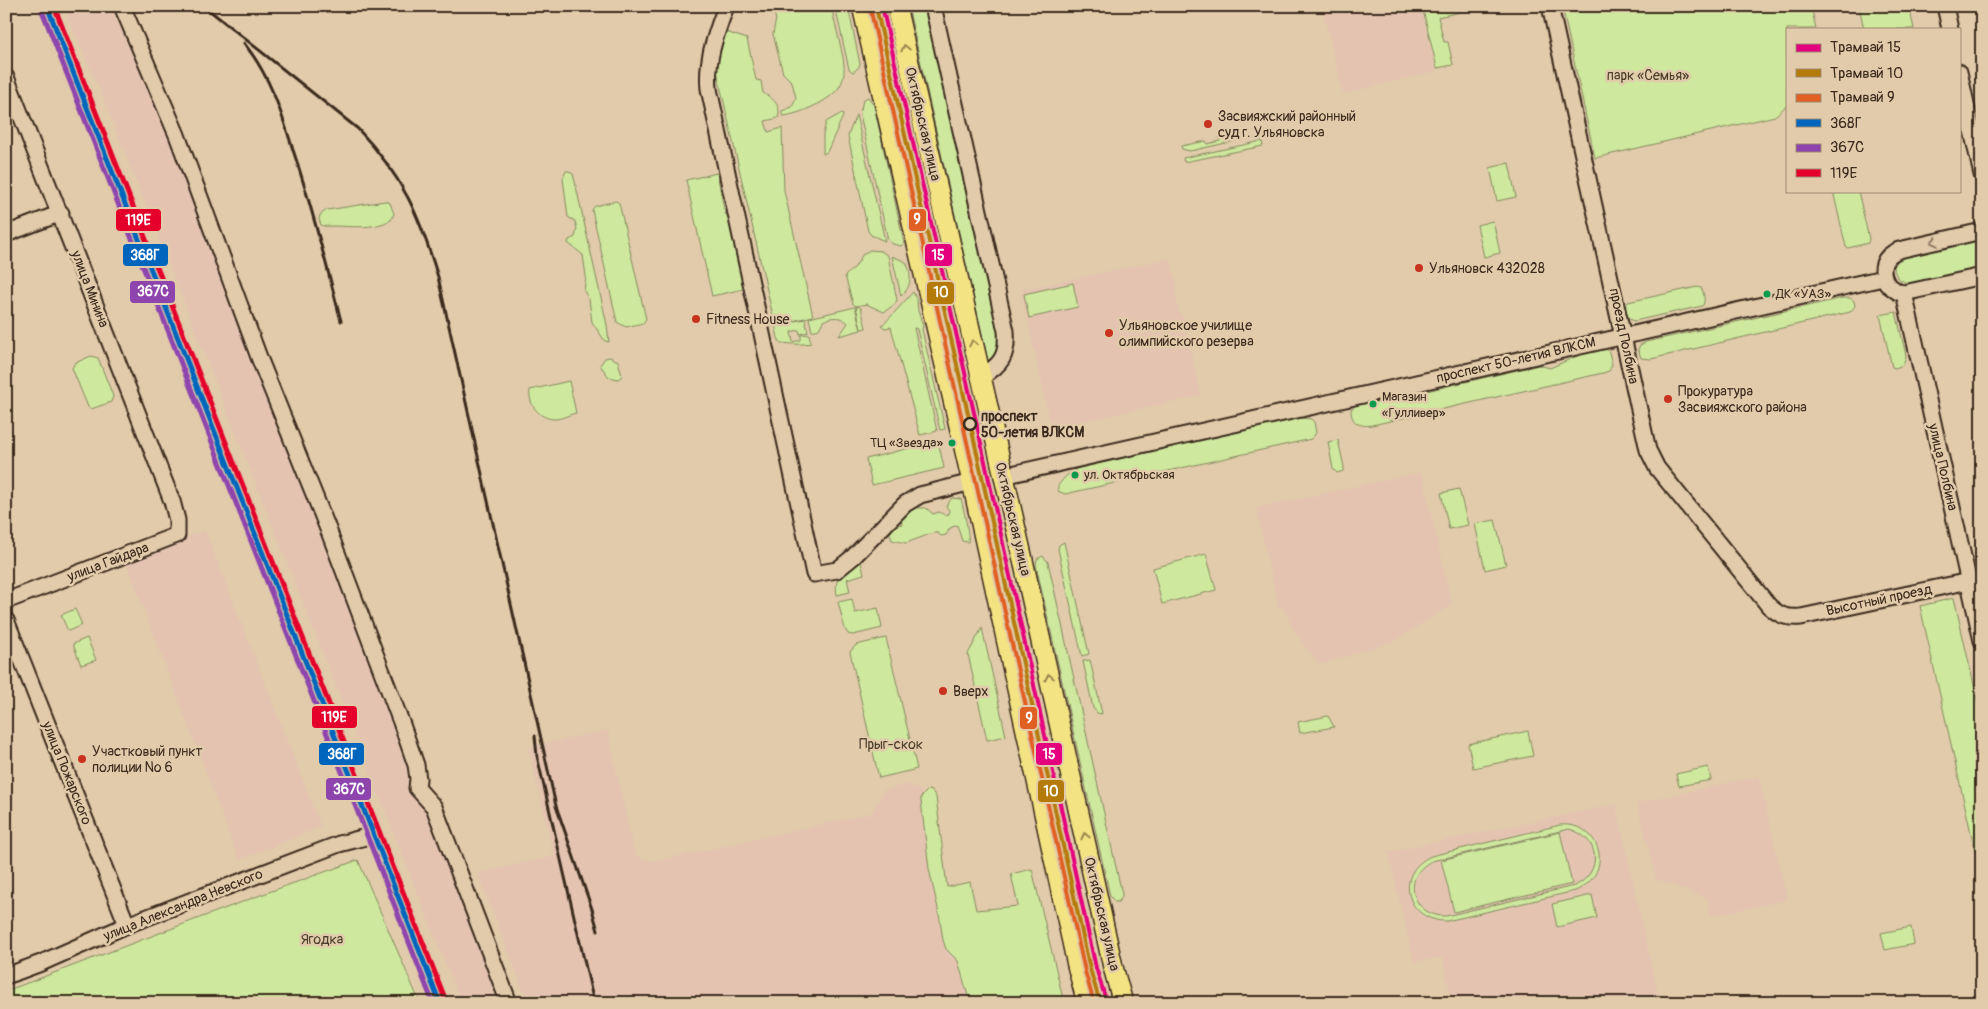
<svg xmlns="http://www.w3.org/2000/svg" width="1988" height="1009" font-family="Pangolin,sans-serif">
<style>
.built{fill:#e4c4b1}
.green{fill:#cee89e;stroke:#84895e;fill-rule:evenodd}
.lines{fill:none;stroke-linecap:round;stroke-linejoin:round}
.minor-casing{stroke:#3b2a1e;stroke-width:19}
.major-casing{stroke:#3b2a1e;stroke-width:22}
.minor{stroke:#e1cbaa;stroke-width:15}
.major{stroke:#f4e382;stroke-width:19}
.rail{stroke:#3b2a1e;stroke-width:3}
.rail-1-casing{stroke:#e1cbaa;stroke-width:9}
.rail-2-casing{stroke:#e1cbaa;stroke-width:9}
.rail-3-casing{stroke:#e1cbaa;stroke-width:9}
.rail-1{stroke:#0065bd;stroke-width:5}
.rail-2{stroke:#8e44ad;stroke-width:5}
.rail-3{stroke:#e4002b;stroke-width:5}
.tram-1-casing{stroke:#e1cbaa;stroke-width:8}
.tram-2-casing{stroke:#e1cbaa;stroke-width:8}
.tram-3-casing{stroke:#e1cbaa;stroke-width:8}
.tram-1{stroke:#e5007d;stroke-width:4}
.tram-2{stroke:#b57b0a;stroke-width:4}
.tram-3{stroke:#e05f22;stroke-width:4}
.oneway{stroke:#988650}
.oneway2{stroke:#8e7a64}
.poi-dot{fill:#c8321e;stroke:#e1cbaa;stroke-width:2}
.bus-dot{fill:#069a4c;stroke:#e1cbaa;stroke-width:2}
.stop-dot{fill:#e1cbaa;stroke:#3b2a1e;stroke-width:2.5}
.labels{text-anchor:middle;dominant-baseline:central;stroke-width:5;stroke-linejoin:round;paint-order:stroke}
.bus-label{font-size:13px;fill:#3b2a1e;stroke:#e1cbaa;text-anchor:start}
.park-label{font-size:14px;fill:#4a3d2b;stroke:#e1cbaa}
.poi-label{font-size:14px;fill:#3b2a1e;stroke:#e1cbaa;text-anchor:start}
.street-label{font-size:14px;fill:#3b2a1e;stroke:#e1cbaa}
.stop-label{font-size:14px;font-weight:bold;fill:#3b2a1e;stroke:#e1cbaa;text-anchor:start}
.line-badge{stroke:#e1cbaa;stroke-width:2}
.badge-label{font-size:14px;text-anchor:middle;font-weight:bold;fill:#fff}
</style>
<rect width="100%" height="100%" fill="#e1cbaa"/>
<filter id="ink" filterUnits="userSpaceOnUse"><feTurbulence type="fractalNoise" baseFrequency=".02" numOctaves="2"/><feDisplacementMap in="SourceGraphic" scale="10" xChannelSelector="R" yChannelSelector="G"/><feConvolveMatrix kernelMatrix="1 2 1 2 8 2 1 2 1" color-interpolation-filters="sRGB"/></filter>
<g filter="url(#ink)">
<g class="built">
<path d="M63 6H110L154 96 511 1003H461L104 100Z"/>
<path d="M1322 6H1421L1436 71 1343 94Z"/>
<path d="M1170 258 1177 284 1175 293 1179 312 1183 317 1201 396 1051 428 1021 290Z"/>
<path d="M1422 472 1452 605 1394 641 1319 665 1292 628 1283 606 1278 607 1256 508Z"/>
<path d="M205 530 321 827 239 860 126 562Z"/>
<path d="M608 730 633 849 637 856 643 859 656 861 872 813 884 790 907 784 922 791 969 1003H528L478 873 554 856 528 747Z"/>
<path d="M1759 776 1787 900 1711 916 1707 898 1656 879 1637 803Z"/>
<path d="M1616 804 1660 1003H1452L1442 957 1414 962 1388 852Z"/>
</g>
<g class="green">
<path d="M771 6H831C834 19 837 32 840 44 847 73 848 87 820 103 808 109 797 114 784 116L782 115V111L792 107 796 98 792 82 783 73 773 34 776 19Z"/>
<path d="M835 6H848L860 64 858 68 853 72 849 69Z"/>
<path d="M908 6H925L1000 338C1000 349 998 356 988 362Z"/>
<path d="M1439 6H1468L1469 10 1438 17 1444 42H1448L1453 65 1437 68 1423 10Z"/>
<path d="M1562 6H1811L1816 29H1787V105L1775 116 1595 158Z"/>
<path d="M1859 6H1909L1914 29H1864Z"/>
<path d="M726 32 747 39 756 80 761 81 763 93C773 98 782 106 778 118L765 121 768 132 782 128 784 191 813 316 780 324 805 319 808 332 800 334 799 330 791 332 793 342 801 340V335L809 334 811 343C800 345 792 344 781 343L778 338 717 72 718 56Z"/>
<path d="M868 97 874 105 904 243 901 246 893 244 888 240 860 114 863 100Z"/>
<path d="M842 113 843 116 827 152 823 154V135L826 122Z"/>
<path d="M856 115 885 241 871 235 868 231 848 136Z"/>
<path d="M1235 134V141L1190 151 1182 149 1181 146 1206 141 1207 144 1220 141 1219 137Z"/>
<path d="M1262 141 1263 146 1184 162 1183 158Z"/>
<path d="M1509 163 1516 197 1497 201 1490 168Z"/>
<path d="M566 171H569L573 174 575 182 607 325 609 342 605 341 592 322 589 299 584 291 586 276 583 255 568 243 569 240 575 237 577 229 575 221 568 217 563 178Z"/>
<path d="M717 173 725 214 732 216 748 288 712 296 686 180Z"/>
<path d="M1833 191H1858L1869 239 1868 243 1848 248 1846 247Z"/>
<path d="M385 201 390 203 394 214 391 220C372 230 353 226 332 226 327 226 325 227 321 225L319 219 320 215 327 210Z"/>
<path d="M616 201 619 203 646 319 643 323 626 327 617 322 592 210 595 206Z"/>
<path d="M1493 221 1500 253 1484 257 1477 225Z"/>
<path d="M1982 238V268L1910 283C1900 282 1895 277 1894 267L1900 257Z"/>
<path d="M870 250 881 251 888 256 897 300 895 304 884 312 866 304 856 306 861 308 866 328 861 329 856 306 853 304 845 276 855 267 863 254Z"/>
<path d="M892 256 906 262C912 275 912 287 901 296Z"/>
<path d="M1073 283 1078 307 1029 318 1024 294Z"/>
<path d="M1697 287 1701 288C1704 293 1706 302 1702 306L1634 321 1628 318 1625 307 1628 302Z"/>
<path d="M913 292 917 300 918 311 923 325 922 330 945 429 940 430 917 329 914 328 937 431 920 435 891 327 885 328 881 325 885 323Z"/>
<path d="M1843 298H1850L1854 301 1855 306 1850 312 1651 359 1641 358 1638 349 1640 345 1646 342Z"/>
<path d="M855 307 861 330 839 336 848 323C841 316 832 316 823 321L819 329 812 331 809 318Z"/>
<path d="M1896 312 1906 356 1903 365 1895 368 1892 367 1880 315Z"/>
<path d="M1604 347 1609 352 1612 365 1609 371 1603 373 1372 425C1360 427 1351 423 1351 410L1356 404 1383 401 1539 365 1550 368 1586 352Z"/>
<path d="M91 356 98 358 113 396 111 402 91 409 88 407 72 368 75 363Z"/>
<path d="M610 357 618 361 622 376 618 379 609 377 600 365 605 358Z"/>
<path d="M569 381 576 413C568 415 561 419 555 419 539 419 528 404 530 390Z"/>
<path d="M1301 418 1311 419 1314 422 1316 433 1311 439 1065 494 1058 491V486C1064 477 1071 471 1081 467Z"/>
<path d="M1338 440 1344 467 1343 471 1337 473 1333 469 1328 442Z"/>
<path d="M938 441 944 468 872 485 866 459Z"/>
<path d="M1459 489 1468 525 1449 529 1441 493Z"/>
<path d="M952 498 961 499C963 506 970 537 968 542L962 541 957 525 950 528 946 535 941 536 938 533H933L906 543 892 540 890 533 895 526 902 524 901 518 909 508H926L933 514 939 512 945 515 949 514V510L946 506Z"/>
<path d="M1495 520 1506 565 1485 570 1475 524Z"/>
<path d="M1064 542 1089 654 1082 656 1058 549 1059 545Z"/>
<path d="M1206 554 1216 590 1162 604 1153 568Z"/>
<path d="M1043 556 1048 562 1122 894V897L1118 902H1115L1110 896 1036 565 1037 559Z"/>
<path d="M860 557 864 574 847 579 850 592 837 595C833 574 846 569 860 557Z"/>
<path d="M1954 598 1982 720V882L1920 606Z"/>
<path d="M852 599 855 613 878 608 882 628 853 635 848 634 845 629 838 602Z"/>
<path d="M75 609 82 625 68 631 61 615Z"/>
<path d="M982 628 1006 736 987 740 968 654Z"/>
<path d="M87 638 96 660 81 665 73 644Z"/>
<path d="M886 638 917 769 879 778 850 652 856 645Z"/>
<path d="M1090 660 1102 714 1097 713 1093 708 1083 661Z"/>
<path d="M1328 716 1334 727 1300 733 1298 722Z"/>
<path d="M1528 731 1533 756 1473 768 1468 744Z"/>
<path d="M1708 767 1711 780 1679 786 1676 774Z"/>
<path d="M928 790 932 791 936 797 947 887 970 882 976 910 1018 906 1011 874 1032 869 1064 1003H970L958 961 946 949 943 940 939 913 929 869 921 801V797Z"/>
<path d="M1560 825C1601 821 1616 874 1575 891L1447 921C1406 922 1393 873 1431 856ZM1569 829C1600 837 1604 873 1574 886L1446 916C1412 917 1400 876 1432 861Z"/>
<path d="M1560 832 1572 884 1454 912 1441 860Z"/>
<path d="M358 860 420 1003H6V991L266 893Z"/>
<path d="M1592 895 1597 918 1557 927 1552 904Z"/>
<path d="M1911 927 1914 944 1885 950 1881 933Z"/>
</g>
<g class="lines">
<defs>
<g id="minor">
<path d="M122 6 177 135 260 360 328 529 401 722 416 765 418 779 417 788 434 807 509 1003"/>
<path d="M726 6C716 34 706 59 709 89L814 574 837 570 853 557 905 504 920 495 972 482"/>
<path d="M933 6 1006 331C1008 356 1001 365 981 377"/>
<path d="M1550 6 1648 450 1657 468 1769 606C1780 616 1786 618 1801 617L1969 581"/>
<path d="M1945 6 1950 29"/>
<path d="M1959 72 1982 175"/>
<path d="M6 77 172 501 177 520V535L6 601"/>
<path d="M1982 231 1899 250C1883 256 1879 269 1887 284L1898 292 1904 293 1982 276"/>
<path d="M6 234 61 213"/>
<path d="M1904 293 1982 641"/>
<path d="M1003 476 1883 278"/>
<path d="M6 620 127 925"/>
<path d="M6 976 41 963 127 925 339 844 362 838"/>
</g>
<g id="major">
<path d="M862 6 972 482 1077 965 1087 1003"/>
<path d="M896 6 1021 551 1113 967 1123 1003"/>
</g>
</defs>
<use href="#minor" class="minor-casing"/>
<use href="#major" class="major-casing"/>
<use href="#minor" class="minor"/>
<use href="#major" class="major"/>
<g class="rail">
<path d="M204 6 358 129C403 177 419 214 438 277L556 806 592 909 598 931"/>
<path d="M244 43C270 76 281 111 293 150 312 206 326 264 341 321"/>
<path d="M535 736 537 756 594 1003"/>
</g>
<defs>
<path id="rail-1" d="M47 6 440 1003"/>
<path id="rail-2" d="M41 8 433 1003"/>
<path id="rail-3" d="M54 6 446 1001"/>
</defs>
<use href="#rail-1" class="rail-1-casing"/>
<use href="#rail-2" class="rail-2-casing"/>
<use href="#rail-3" class="rail-3-casing"/>
<use href="#rail-1" class="rail-1"/>
<use href="#rail-2" class="rail-2"/>
<use href="#rail-3" class="rail-3"/>
<defs>
<path id="tram-1" d="M882 6 980 439 1096 968 1107 1003"/>
<path id="tram-2" d="M876 7 974 440 1090 969 1100 1003"/>
<path id="tram-3" d="M870 7 1085 971 1094 1003"/>
</defs>
<use href="#tram-1" class="tram-1-casing"/>
<use href="#tram-2" class="tram-2-casing"/>
<use href="#tram-3" class="tram-3-casing"/>
<use href="#tram-1" class="tram-1"/>
<use href="#tram-2" class="tram-2"/>
<use href="#tram-3" class="tram-3"/>
</g>
<defs><path id="oneway-chevron" d="M-2-3.5L2.5 0L-2 3.5" fill="none" stroke-width="1.6" stroke-linecap="round" stroke-linejoin="round" transform="scale(1.25)"/></defs>
<g class="oneway">
<use href="#oneway-chevron" transform="translate(905 48) rotate(-103)"/>
<use href="#oneway-chevron" transform="translate(973 343) rotate(-103)"/>
<use href="#oneway-chevron" transform="translate(1049 677) rotate(-103)"/>
<use href="#oneway-chevron" transform="translate(1085 836) rotate(-103)"/>
</g>
<use class="oneway2" href="#oneway-chevron" transform="translate(1934 242) rotate(167)"/>
</g>
<g class="poi-dot">
<circle cx="1208" cy="124" r="5"/>
<circle cx="1419" cy="268" r="5"/>
<circle cx="696" cy="319" r="5"/>
<circle cx="1109" cy="333" r="5"/>
<circle cx="1668" cy="399" r="5"/>
<circle cx="943" cy="691" r="5"/>
<circle cx="82" cy="759" r="5"/>
</g>
<g class="bus-dot">
<circle cx="1767" cy="294" r="4.5"/>
<circle cx="1373" cy="404" r="4.5"/>
<circle cx="952" cy="443" r="4.5"/>
<circle cx="1075" cy="475" r="4.5"/>
</g>
<circle class="stop-dot" cx="970" cy="424" r="6"/>
<g class="labels">
<g class="bus-label">
<text x="1776" y="294">ДК «УАЗ»</text>
<text x="1382" y="397">Магазин<tspan x="1382" dy="16">«Гулливер»</tspan></text>
<text x="943" y="443" text-anchor="end">ТЦ «Звезда»</text>
<text x="1084" y="475">ул. Октябрьская</text>
</g>
<g class="park-label">
<text x="1648" y="75">парк «Семья»</text>
<text x="891" y="744">Прыг-скок</text>
<text x="322" y="939">Ягодка</text>
</g>
<g class="poi-label">
<text x="1218" y="116">Засвияжский районный<tspan x="1218" dy="16">суд г. Ульяновска</tspan></text>
<text x="1429" y="268">Ульяновск 432028</text>
<text x="706" y="319">Fitness House</text>
<text x="1119" y="325">Ульяновское училище<tspan x="1119" dy="16">олимпийского резерва</tspan></text>
<text x="1678" y="391">Прокуратура<tspan x="1678" dy="16">Засвияжского района</tspan></text>
<text x="953" y="691">Вверх</text>
<text x="92" y="751">Участковый пункт<tspan x="92" dy="16">полиции № 6</tspan></text>
</g>
<g class="street-label">
<text transform="translate(923 124) rotate(77)">Октябрьская улица</text>
<text transform="translate(90 289) rotate(69)">улица Минина</text>
<text transform="translate(1624 336) rotate(78)">проезд Полбина</text>
<text transform="translate(1516 360) rotate(-13)">проспект 50-летия ВЛКСМ</text>
<text transform="translate(1943 467) rotate(77)">улица Полбина</text>
<text transform="translate(1013 519) rotate(77)">Октябрьская улица</text>
<text transform="translate(108 562) rotate(-21)">улица Гайдара</text>
<text transform="translate(1879 600) rotate(-12)">Высотный проезд</text>
<text transform="translate(67 773) rotate(68)">улица Пожарского</text>
<text transform="translate(183 905) rotate(-22)">улица Александра Невского</text>
<text transform="translate(1102 914) rotate(77)">Октябрьская улица</text>
</g>
<g class="stop-label">
<text x="981" y="416">проспект<tspan x="981" dy="16">50-летия ВЛКСМ</tspan></text>
</g>
</g>
<g class="line-badge">
<rect x="908" y="208" width="19" height="24" rx="5" fill="#e05f22"/>
<rect x="115" y="208" width="47" height="24" rx="5" fill="#e4002b"/>
<rect x="924" y="243" width="29" height="24" rx="5" fill="#e5007d"/>
<rect x="122" y="243" width="47" height="24" rx="5" fill="#0065bd"/>
<rect x="129" y="280" width="47" height="24" rx="5" fill="#8e44ad"/>
<rect x="926" y="281" width="29" height="24" rx="5" fill="#b57b0a"/>
<rect x="311" y="705" width="47" height="24" rx="5" fill="#e4002b"/>
<rect x="1019" y="706" width="19" height="24" rx="5" fill="#e05f22"/>
<rect x="318" y="742" width="47" height="24" rx="5" fill="#0065bd"/>
<rect x="1035" y="742" width="28" height="24" rx="5" fill="#e5007d"/>
<rect x="325" y="777" width="47" height="24" rx="5" fill="#8e44ad"/>
<rect x="1037" y="779" width="28" height="24" rx="5" fill="#b57b0a"/>
</g>
<g class="badge-label">
<text x="917" y="224">9</text>
<text x="138" y="225">119Е</text>
<text x="938" y="260">15</text>
<text x="145" y="260">368Г</text>
<text x="153" y="296">367С</text>
<text x="941" y="297">10</text>
<text x="334" y="722">119Е</text>
<text x="1029" y="723">9</text>
<text x="342" y="759">368Г</text>
<text x="1049" y="759">15</text>
<text x="349" y="794">367С</text>
<text x="1051" y="796">10</text>
</g>
<rect width="1988" height="1009" fill="none" stroke="#e1cbaa" stroke-width="25"/>
<rect x="12" y="12" width="1963" height="984" fill="none" stroke="#3b2a1e" stroke-width="2" filter="url(#ink)"/>
<rect x="1786" y="28" width="175" height="165" fill="#e1cbaa" stroke="#9f8b72"/>
<rect x="1796" y="44" width="25" height="8" fill="#e5007d" stroke="#9f8b72"/>
<text x="1830" y="52" font-size="15" fill="#3b2a1e">Трамвай 15</text>
<rect x="1796" y="69" width="25" height="8" fill="#b57b0a" stroke="#9f8b72"/>
<text x="1830" y="78" font-size="15" fill="#3b2a1e">Трамвай 10</text>
<rect x="1796" y="94" width="25" height="8" fill="#e05f22" stroke="#9f8b72"/>
<text x="1830" y="102" font-size="15" fill="#3b2a1e">Трамвай 9</text>
<rect x="1796" y="119" width="25" height="8" fill="#0065bd" stroke="#9f8b72"/>
<text x="1830" y="128" font-size="15" fill="#3b2a1e">368Г</text>
<rect x="1796" y="144" width="25" height="8" fill="#8e44ad" stroke="#9f8b72"/>
<text x="1830" y="152" font-size="15" fill="#3b2a1e">367С</text>
<rect x="1796" y="169" width="25" height="8" fill="#e4002b" stroke="#9f8b72"/>
<text x="1830" y="178" font-size="15" fill="#3b2a1e">119Е</text>
</svg>
